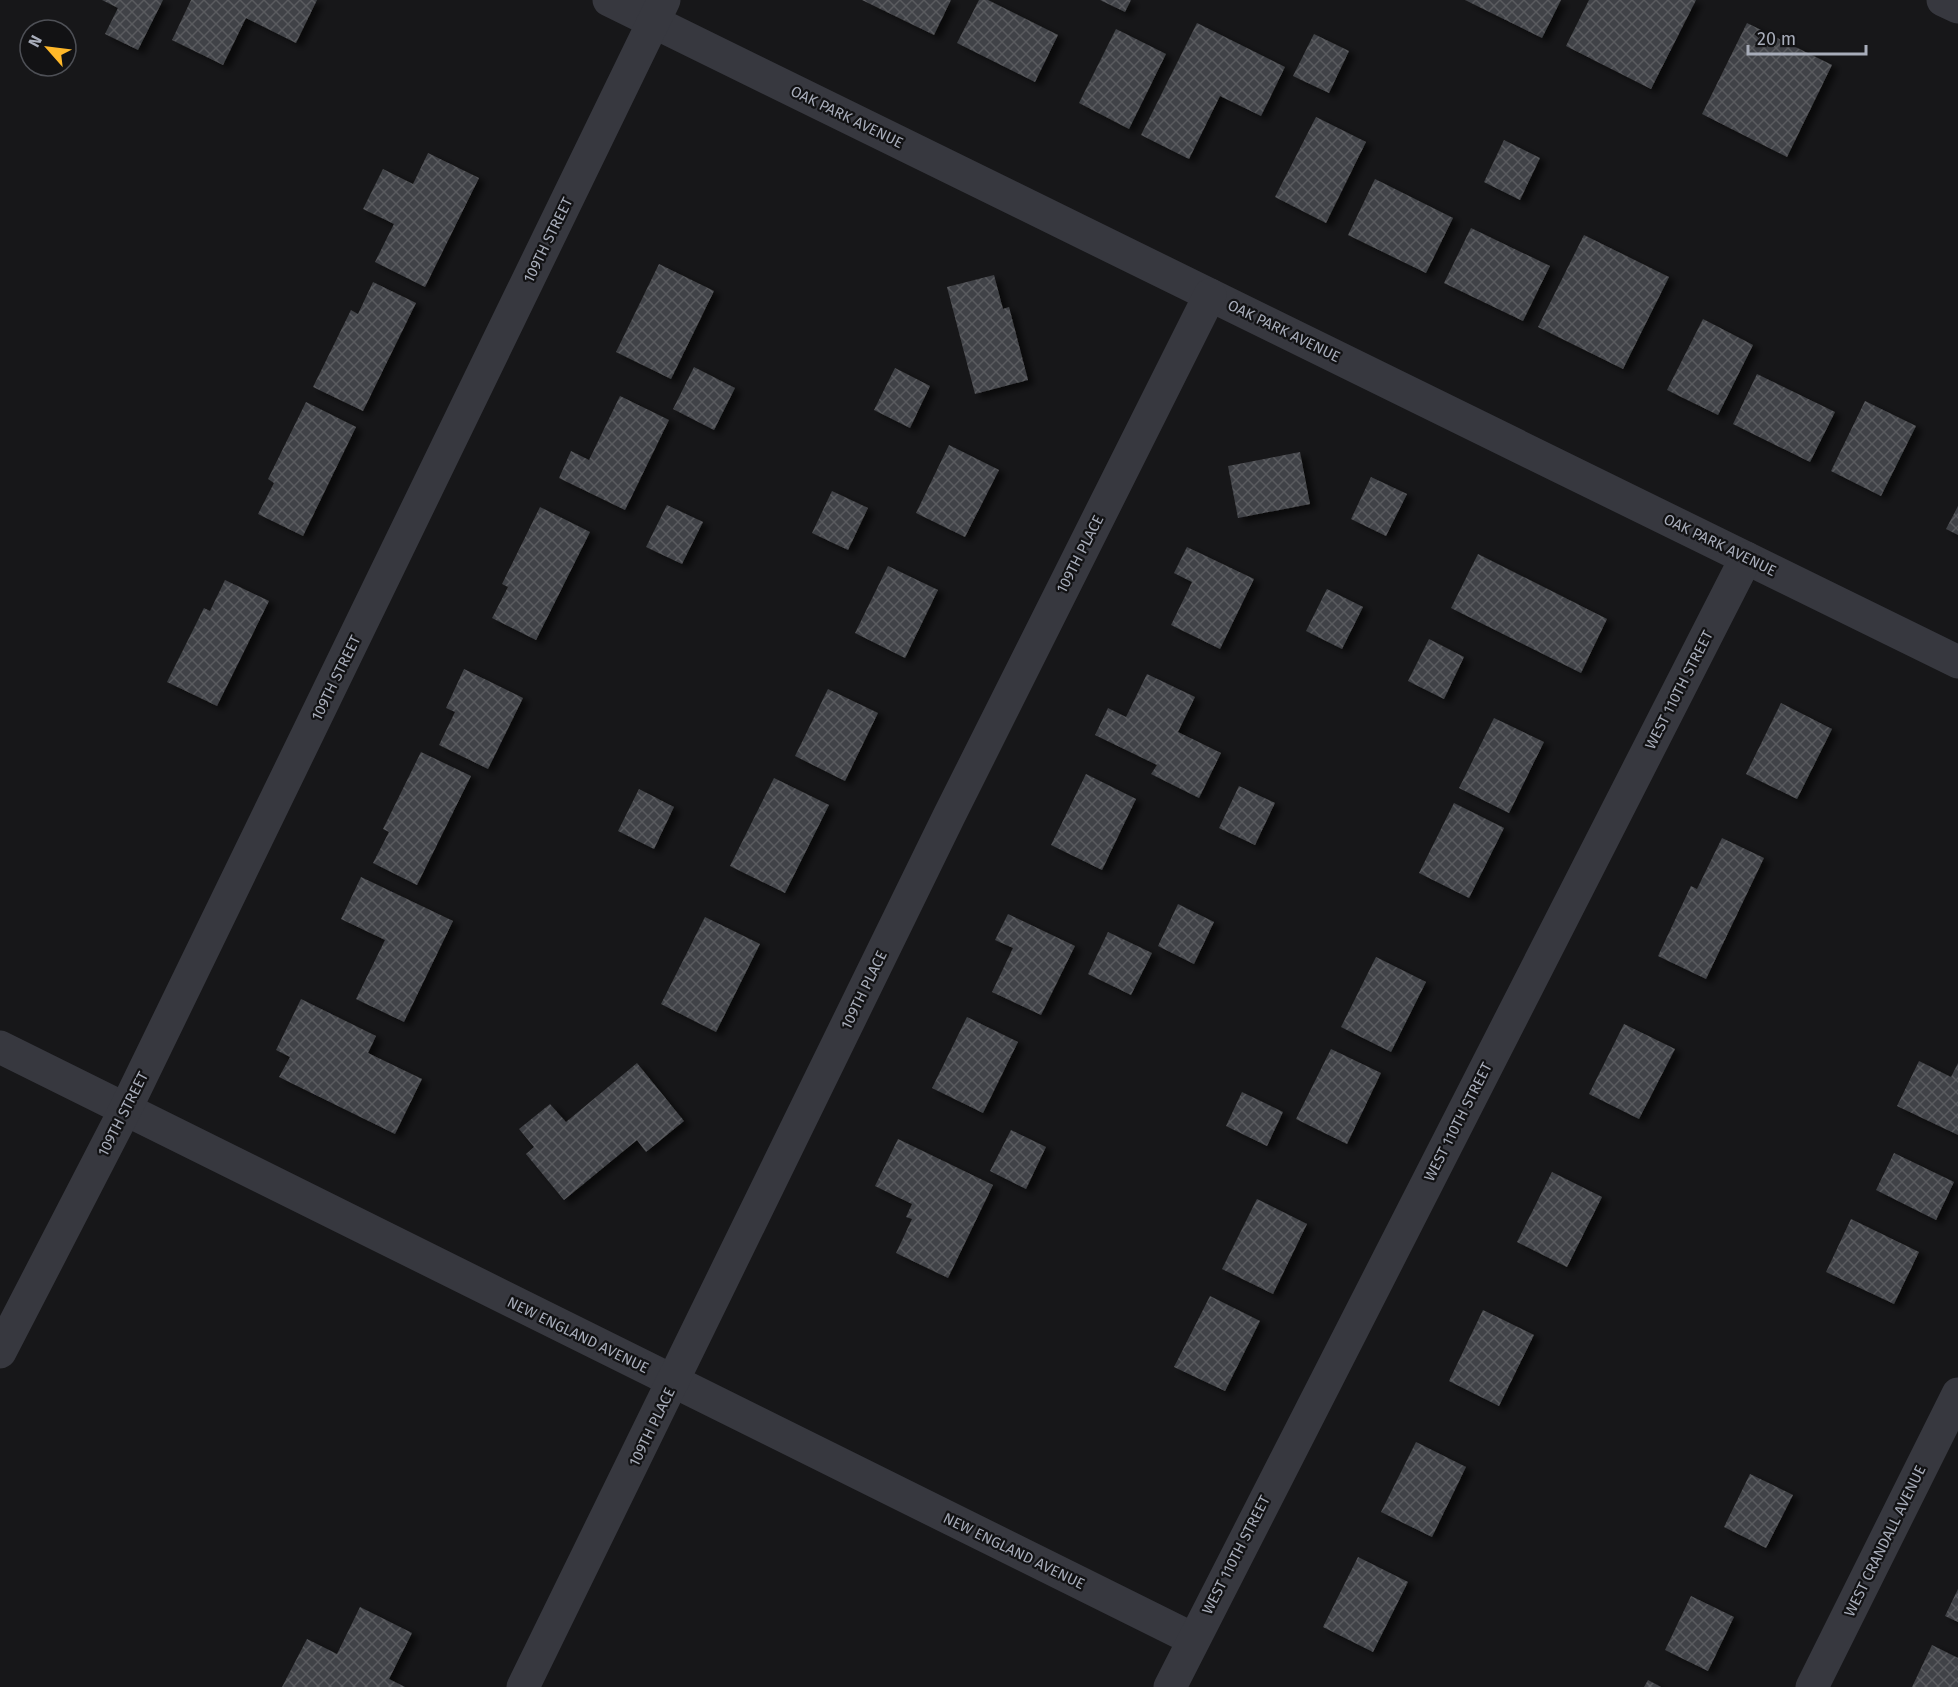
<svg xmlns="http://www.w3.org/2000/svg" width="1958" height="1687" font-family="'Fira Sans',sans-serif">
<style>
.building{fill:url(#building-cross-hatch);filter:url(#shadow)}
.lines{fill:none;stroke-linecap:round;stroke-linejoin:round}
.minor{stroke:#37383f;stroke-width:33}
.labels{text-anchor:middle;dominant-baseline:central;stroke-width:4.5;stroke-linejoin:round;paint-order:stroke}
.street-label{font-size:15px;fill:#a8adba;stroke:#121214}
</style>
<defs>
<pattern id="building-cross-hatch" width="8" height="8" patternUnits="userSpaceOnUse" patternTransform="scale(1.5)"><rect width="8" height="8" fill="#414246"/><path d="M0 0l8 8M0 8l8-8" fill="none" stroke="#5a5b5f"/></pattern>
<filter id="shadow"><feDropShadow dx="6" dy="4" stdDeviation="3" flood-color="#0009"/></filter>
</defs>
<rect width="100%" height="100%" fill="#171719"/>
<g class="building">
<path d="M102 0H163L138 50 105 34 118 8Z"/>
<path d="M191 0H317L296 43 246 18 223 65 172 40Z"/>
<path d="M862 0H951L934 35Z"/>
<path d="M979 0H988L1058 35 1035 82 957 43Z"/>
<path d="M1100 0H1131L1125 12Z"/>
<path d="M1465 0H1561L1542 38Z"/>
<path d="M1589 0H1696L1651 89 1566 46Z"/>
<path d="M1197 23 1285 67 1261 116 1220 96 1189 159 1141 135Z"/>
<path d="M1747 23 1832 65 1787 157 1702 114Z"/>
<path d="M1116 29 1166 54 1129 129 1079 103Z"/>
<path d="M1314 34 1349 51 1329 93 1293 76Z"/>
<path d="M1316 117 1366 142 1326 223 1275 197Z"/>
<path d="M1504 140 1540 158 1520 200 1484 182Z"/>
<path d="M428 153 479 178 425 287 375 262 394 224 363 209 383 169 413 184Z"/>
<path d="M1375 179 1453 218 1426 273 1348 235Z"/>
<path d="M1471 228 1550 266 1523 321 1444 283Z"/>
<path d="M1584 235 1669 277 1623 369 1538 327Z"/>
<path d="M659 264 714 291 671 379 616 352Z"/>
<path d="M994 275 1003 309 1009 307 1028 380 975 394 947 287Z"/>
<path d="M373 282 416 303 363 411 313 387 351 310 358 314Z"/>
<path d="M1703 319 1753 345 1718 415 1667 390Z"/>
<path d="M694 367 735 388 714 430 673 409Z"/>
<path d="M895 368 930 386 910 428 874 410Z"/>
<path d="M1757 374 1835 412 1810 462 1733 424Z"/>
<path d="M620 396 669 420 625 510 559 478 571 451 589 460Z"/>
<path d="M1865 401 1916 426 1881 496 1831 471Z"/>
<path d="M306 402 356 427 303 536 258 514 274 483 268 479Z"/>
<path d="M949 445 999 470 965 537 916 513Z"/>
<path d="M1300 452 1310 504 1238 518 1228 466Z"/>
<path d="M1371 477 1407 494 1386 536 1351 519Z"/>
<path d="M832 491 868 508 848 550 812 533Z"/>
<path d="M667 505 703 522 682 564 646 547Z"/>
<path d="M1958 506V535L1946 529Z"/>
<path d="M540 507 590 532 536 640 492 618 508 587 502 584Z"/>
<path d="M1187 547 1254 579 1220 649 1171 625 1192 582 1174 573Z"/>
<path d="M1478 554 1607 619 1581 673 1451 608Z"/>
<path d="M888 566 938 590 905 658 855 633Z"/>
<path d="M225 580 269 601 217 706 167 682 204 608 210 611Z"/>
<path d="M1327 589 1363 607 1342 649 1306 631Z"/>
<path d="M1429 639 1464 657 1444 699 1408 681Z"/>
<path d="M464 669 523 698 488 769 439 745 455 712 446 708Z"/>
<path d="M1147 674 1195 697 1178 732 1221 753 1199 798 1151 774 1157 765 1095 735 1108 708 1126 717Z"/>
<path d="M828 689 878 713 845 781 795 756Z"/>
<path d="M1781 703 1832 729 1797 799 1746 774Z"/>
<path d="M1494 718 1544 742 1509 813 1459 788Z"/>
<path d="M421 752 471 776 417 885 373 863 389 832 383 829Z"/>
<path d="M1086 774 1136 799 1102 870 1051 845Z"/>
<path d="M774 778 829 805 785 893 730 866Z"/>
<path d="M1239 786 1275 803 1255 845 1219 828Z"/>
<path d="M639 789 674 807 654 849 618 831Z"/>
<path d="M1454 803 1504 828 1469 898 1419 873Z"/>
<path d="M1722 838 1764 858 1706 979 1658 956 1691 886 1697 889Z"/>
<path d="M361 877 453 921 404 1022 356 999 385 940 341 919Z"/>
<path d="M1178 904 1214 922 1194 964 1158 946Z"/>
<path d="M1008 914 1075 946 1041 1015 992 992 1013 948 995 940Z"/>
<path d="M705 917 760 944 716 1032 661 1004Z"/>
<path d="M1108 932 1152 953 1131 995 1088 974Z"/>
<path d="M1376 957 1426 982 1391 1052 1341 1027Z"/>
<path d="M301 999 376 1036 368 1053 422 1079 395 1134 279 1077 290 1057 276 1050Z"/>
<path d="M967 1017 1018 1042 983 1113 932 1088Z"/>
<path d="M1624 1024 1675 1049 1639 1119 1589 1094Z"/>
<path d="M1331 1049 1381 1073 1347 1144 1296 1119Z"/>
<path d="M1919 1061 1951 1077 1958 1063V1135L1897 1106Z"/>
<path d="M637 1063 684 1121 646 1152 637 1140 564 1200 526 1154 534 1147 519 1129 550 1104 566 1122Z"/>
<path d="M1242 1092 1283 1112 1267 1146 1226 1126Z"/>
<path d="M1011 1130 1046 1147 1026 1189 990 1171Z"/>
<path d="M898 1139 993 1185 948 1278 896 1253 912 1219 906 1217 912 1204 875 1186Z"/>
<path d="M1894 1153 1954 1182 1936 1220 1876 1190Z"/>
<path d="M1552 1172 1602 1197 1567 1267 1517 1242Z"/>
<path d="M1257 1199 1307 1224 1273 1294 1222 1269Z"/>
<path d="M1851 1219 1919 1252 1894 1304 1826 1272Z"/>
<path d="M1210 1296 1260 1321 1225 1391 1174 1367Z"/>
<path d="M1483 1310 1534 1335 1499 1406 1449 1381Z"/>
<path d="M1416 1442 1466 1467 1432 1537 1381 1512Z"/>
<path d="M1750 1474 1793 1495 1766 1548 1724 1527Z"/>
<path d="M1358 1557 1408 1582 1373 1652 1323 1627Z"/>
<path d="M1958 1589V1622L1945 1616Z"/>
<path d="M1691 1596 1734 1617 1708 1671 1665 1650Z"/>
<path d="M360 1607 412 1633 389 1679 405 1687H282L307 1639 337 1654Z"/>
<path d="M1932 1645 1958 1658V1687H1912Z"/>
<path d="M1648 1680 1661 1687H1644Z"/>
</g>
<g class="lines">
<g class="minor">
<path d="M609 0 1958 662"/>
<path d="M1943 0 1958 7"/>
<path d="M0 1047 1193 1639"/>
<path d="M0 1352 125 1110 664 0"/>
<path d="M523 1687 949 816 1210 295"/>
<path d="M1170 1687 1746 558"/>
<path d="M1812 1687 1958 1394"/>
</g>
</g>
<g class="labels">
<g class="street-label">
<text transform="translate(847 117) rotate(26)">OAK PARK AVENUE</text>
<text transform="translate(548 240) rotate(-64)">109TH STREET</text>
<text transform="translate(1284 331) rotate(26)">OAK PARK AVENUE</text>
<text transform="translate(1720 545) rotate(26)">OAK PARK AVENUE</text>
<text transform="translate(1080 554) rotate(-63)">109TH PLACE</text>
<text transform="translate(336 678) rotate(-64)">109TH STREET</text>
<text transform="translate(1679 690) rotate(-63)">WEST 110TH STREET</text>
<text transform="translate(864 990) rotate(-64)">109TH PLACE</text>
<text transform="translate(123 1114) rotate(-63)">109TH STREET</text>
<text transform="translate(1458 1122) rotate(-63)">WEST 110TH STREET</text>
<text transform="translate(578 1335) rotate(26)">NEW ENGLAND AVENUE</text>
<text transform="translate(652 1427) rotate(-64)">109TH PLACE</text>
<text transform="translate(1885 1541) rotate(-64)">WEST CRANDALL AVENUE</text>
<text transform="translate(1014 1551) rotate(26)">NEW ENGLAND AVENUE</text>
<text transform="translate(1236 1555) rotate(-63)">WEST 110TH STREET</text>
</g>
</g>
<g transform="translate(48 48) rotate(298)"><circle r="28" fill="#121214" stroke="#4e5056" stroke-width="1.5"/>
<path d="M0-4.5L10 22L0 15L-10 22Z" fill="#ffb829"/>
<text y="-9" font-size="16" font-weight="bold" text-anchor="middle" fill="#a8adba">N</text>
</g>
<path d="M1748 45v9h118v-9" fill="none" stroke="#a8adba" stroke-width="3"/>
<text x="1757" y="45" font-size="18" fill="#a8adba" stroke="#121214" stroke-width="4.5" paint-order="stroke">20 m</text>
</svg>
